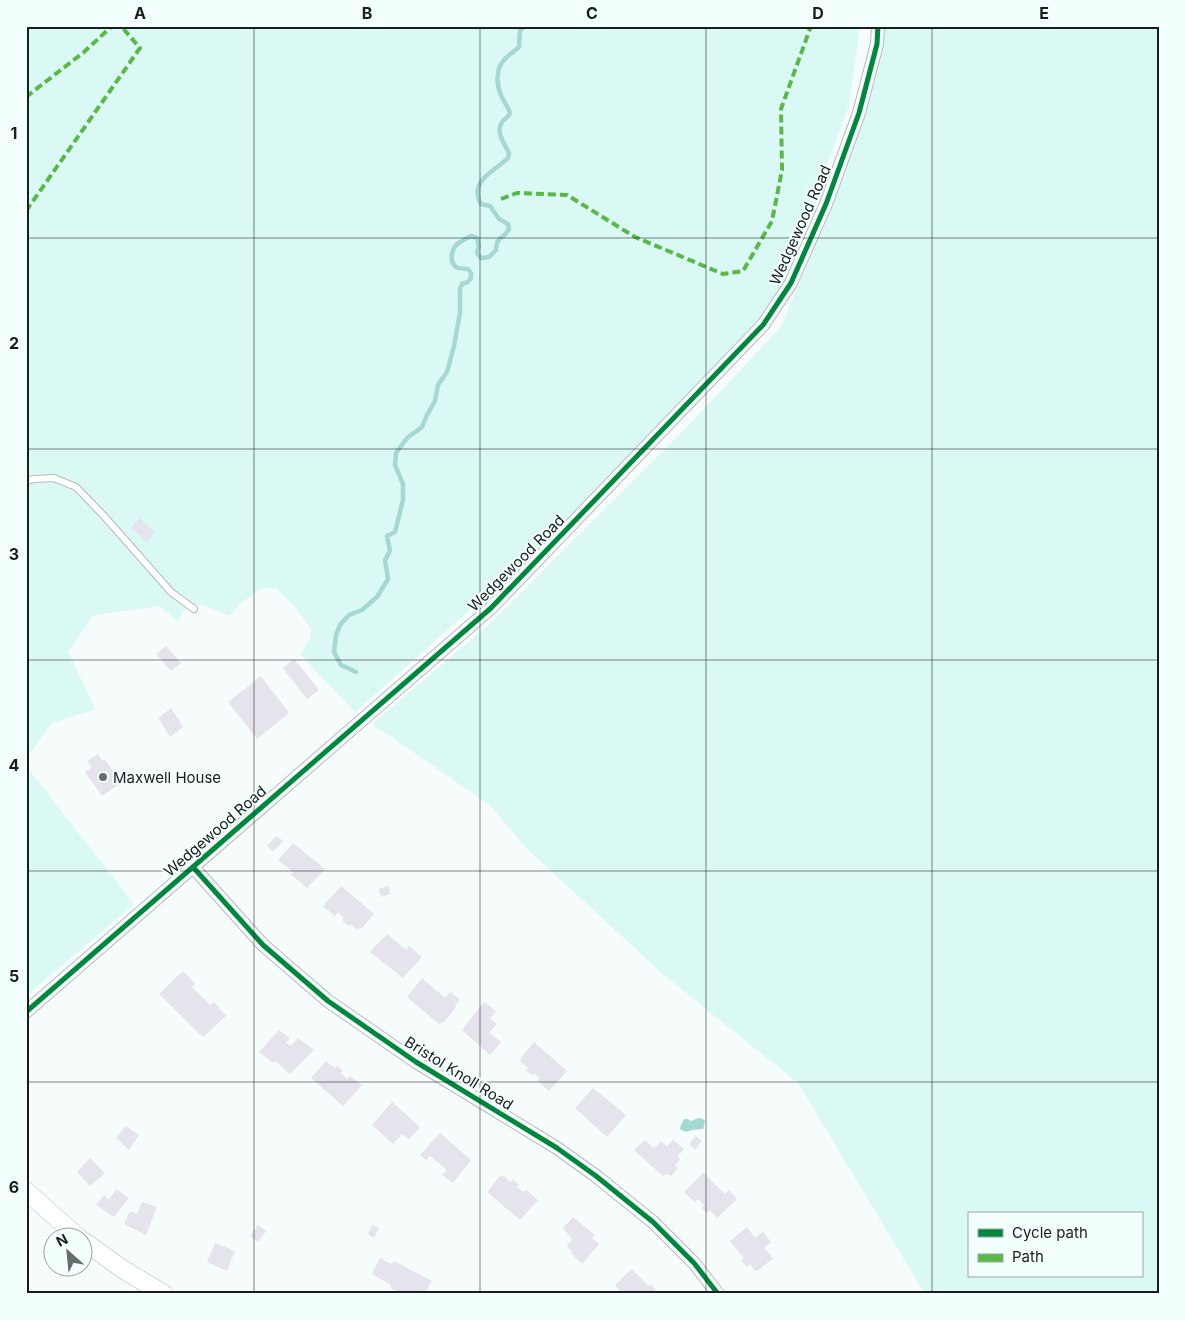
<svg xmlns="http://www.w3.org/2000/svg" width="1185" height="1320" font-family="Inter,sans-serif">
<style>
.green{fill:#daf9f5;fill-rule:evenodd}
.water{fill:#a6d8d2}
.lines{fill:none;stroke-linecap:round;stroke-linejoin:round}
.stream{stroke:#a6d8d2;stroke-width:4.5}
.building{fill:#e5e3eb}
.service-casing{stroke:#b5bbba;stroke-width:8}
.minor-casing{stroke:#b5bbba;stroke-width:14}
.secondary-casing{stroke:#b5bbba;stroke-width:19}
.service{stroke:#fefffe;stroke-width:6}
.minor{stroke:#fefffe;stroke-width:12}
.secondary{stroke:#fefffe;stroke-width:18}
.quiet{stroke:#58b947;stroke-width:4;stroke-dasharray:8 4;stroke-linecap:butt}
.cycleway-casing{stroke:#f2fffd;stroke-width:8}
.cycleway{stroke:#00873e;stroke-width:5}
.grid{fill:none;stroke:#181e1d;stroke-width:1;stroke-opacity:0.55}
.poi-dot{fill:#656c6b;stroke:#f2fffd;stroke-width:2}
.labels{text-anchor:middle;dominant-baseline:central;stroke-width:4;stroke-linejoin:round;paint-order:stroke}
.street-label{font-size:15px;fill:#181e1d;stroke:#f2fffd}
.poi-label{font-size:15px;fill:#181e1d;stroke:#f2fffd;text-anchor:start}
.neatline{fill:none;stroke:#181e1d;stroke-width:2}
.grid-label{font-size:16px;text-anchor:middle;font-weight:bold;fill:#181e1d}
</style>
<rect width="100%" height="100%" fill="#f5fcfb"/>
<g class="green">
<path d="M26 26H860L849 105 785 280 757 323 582 505 498 585 355 712 300 654 310 639 311 629 296 608 276 588 260 589 242 602 229 616C218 611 197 599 186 608 182 611 180 618 178 622L160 606 94 615 68 651 95 709 52 723 26 758Z"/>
<path d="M880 26H1159V1294H925L798 1083 665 976 525 847 490 805 372 724 492 622 685 429 781 327 830 209ZM969 1214H1141V1276H969Z"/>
<path d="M26 766 134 904 26 996Z"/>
</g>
<path class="water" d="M699 1118 703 1119 705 1121 704 1126 703 1129 692 1130 686 1132 680 1129V1127L684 1119H687L691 1121Z"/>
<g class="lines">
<path class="stream" d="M356 672 341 665 334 652 336 635 340 625 349 615 362 610 377 597 388 579 385 560 390 551 387 536 395 532 403 500V484L395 465 396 453 407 438 422 427 427 415 435 401 438 385 447 372 454 346 460 313V289L462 284 468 282 471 278V273L468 269C464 268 459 269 456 267 448 260 452 247 460 242 463 240 467 238 471 236L477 238 479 246 477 253 481 258 489 257 496 250C497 234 503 241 509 229L508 224 499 219 490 206 481 204C468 181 495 171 508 158L509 153C505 144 495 132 502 122 505 118 508 118 510 113 508 106 503 101 501 95 496 84 496 69 504 60 508 55 514 52 519 47L520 31 524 26"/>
</g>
<g class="building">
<path d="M139 518 155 532 147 542 131 528Z"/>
<path d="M166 646 181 663 171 671 156 654Z"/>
<path d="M294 659 319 690 307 699 283 668Z"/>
<path d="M261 676 289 713 257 739 228 702Z"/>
<path d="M171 708 183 727 170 737 158 718Z"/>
<path d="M98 754 102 761 105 759 121 783 102 796 85 772 92 767 87 761Z"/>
<path d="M276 836 283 841 273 852 267 846Z"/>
<path d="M293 843 325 869 307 888 291 874 293 872 278 860Z"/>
<path d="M341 886 374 914 361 929 360 928 357 930 351 924 349 926 342 920 344 918 338 912 335 916 323 906Z"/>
<path d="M388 886 391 894 381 897 378 889Z"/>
<path d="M387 934 406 950 409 946 422 957 403 978 370 952Z"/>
<path d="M183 971 195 984 192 987 210 1005 214 1002 226 1016 203 1037 159 994Z"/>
<path d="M422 978 445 998 450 992 460 1000 455 1006 456 1007 443 1023 442 1022 439 1024 407 997Z"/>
<path d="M484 1002 496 1011 490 1019 497 1024 489 1033 501 1042 490 1055 462 1030Z"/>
<path d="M279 1030 290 1038 286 1043 291 1046 298 1038 314 1050 290 1074 275 1061 273 1063 259 1052Z"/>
<path d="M534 1042 567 1071 549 1091 538 1081 540 1078 534 1073 532 1075 526 1070 528 1068 520 1061 522 1059 521 1058Z"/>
<path d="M326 1061 335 1068 337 1066 343 1071 340 1073 347 1079 350 1076 362 1085 343 1106 311 1078Z"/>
<path d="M593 1088 626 1115 607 1137 575 1108Z"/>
<path d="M392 1102 420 1127 409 1139 402 1134 393 1144 372 1125Z"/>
<path d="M126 1126 139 1135 129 1150 116 1138Z"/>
<path d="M440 1133 471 1160 453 1183 442 1175 447 1170 430 1156 426 1160 420 1155Z"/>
<path d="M696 1136 702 1141 695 1150 689 1144Z"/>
<path d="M645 1140 654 1148 661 1142 667 1146 673 1140 684 1149 678 1156 680 1159 675 1165 678 1168 671 1176 667 1174 663 1176 634 1150Z"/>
<path d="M90 1158 105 1173 90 1186 77 1172Z"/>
<path d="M703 1173 725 1194 729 1190 737 1199 717 1218 710 1210 707 1213 702 1208 704 1205 698 1199 695 1202 684 1192Z"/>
<path d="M503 1175 511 1182 513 1179 519 1185 517 1187 524 1192 526 1190 538 1200 520 1220 487 1192 500 1176 502 1177Z"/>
<path d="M116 1189 129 1198 114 1217 96 1205 104 1195 109 1200Z"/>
<path d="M142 1202 157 1207 146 1235 124 1224 130 1211 137 1214Z"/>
<path d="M573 1217 595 1235 592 1238 599 1244 582 1264 571 1253 572 1252 567 1246 572 1239 563 1228Z"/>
<path d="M258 1225 266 1231 258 1242 250 1236Z"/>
<path d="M372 1225 379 1228 374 1238 368 1234Z"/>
<path d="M747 1227 755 1238 763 1232 771 1242 764 1248 773 1258 758 1271 757 1270 755 1271 750 1264 747 1267 741 1260 744 1258 730 1241Z"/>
<path d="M215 1243 235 1251 227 1271 207 1262Z"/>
<path d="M380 1258 391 1264 394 1261 432 1281 425 1294H402L390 1288 391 1285 372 1274Z"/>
<path d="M632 1269 648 1286 650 1284 656 1290 653 1293 654 1294H623L615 1285Z"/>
</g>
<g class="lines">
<defs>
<path id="service" d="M26 481 34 479 54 478 76 487 104 516 171 592 194 609"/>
<g id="minor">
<path d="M193 867 263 945 328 1001 416 1062 557 1148 596 1176 653 1222 694 1263 718 1294"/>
<path d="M26 1012 491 608 763 325 791 283 826 204 859 113 877 44 878 26"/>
</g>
<g id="secondary">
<path d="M26 1191 79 1238"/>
<path d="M82 1240 124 1270 164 1294"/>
</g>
</defs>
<use href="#service" class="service-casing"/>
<use href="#minor" class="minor-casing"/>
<use href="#secondary" class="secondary-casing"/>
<use href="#service" class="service"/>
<use href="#minor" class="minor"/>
<use href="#secondary" class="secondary"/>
<g class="quiet">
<path d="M26 97 84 52 112 26"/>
<path d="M501 199 517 193 567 195 635 237 723 274 743 271 772 221 782 170 781 109 811 26"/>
<path d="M26 211 140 48 121 26"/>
</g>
<defs>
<g id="cycleway">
<path d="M193 867 263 945 328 1001 416 1062 557 1148 596 1176 653 1222 694 1263 718 1294"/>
<path d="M26 1012 491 608 763 325 791 283 826 204 859 113 877 44 878 26"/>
</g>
</defs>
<use href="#cycleway" class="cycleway-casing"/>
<use href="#cycleway" class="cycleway"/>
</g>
<path class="grid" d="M254 26V1294M480 26V1294M706 26V1294M932 26V1294M26 238H1159M26 449H1159M26 660H1159M26 871H1159M26 1082H1159"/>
<circle class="poi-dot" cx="103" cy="777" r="5"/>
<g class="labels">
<g class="street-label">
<text transform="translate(800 225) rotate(-66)">Wedgewood Road</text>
<text transform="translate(516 563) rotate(-45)">Wedgewood Road</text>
<text transform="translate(215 831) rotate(-41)">Wedgewood Road</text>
<text transform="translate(459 1073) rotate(32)">Bristol Knoll Road</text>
</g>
<g class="poi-label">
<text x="113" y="777">Maxwell House</text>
</g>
</g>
<rect width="1185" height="1320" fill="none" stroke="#f2fffd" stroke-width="55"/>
<rect x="968" y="1212" width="175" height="65" fill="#f2fffd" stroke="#9ba5a3"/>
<rect x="978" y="1229" width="25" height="8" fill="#00873e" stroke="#9ba5a3"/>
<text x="1012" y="1238" font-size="15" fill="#181e1d">Cycle path</text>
<rect x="978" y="1254" width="25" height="8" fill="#58b947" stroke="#9ba5a3"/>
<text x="1012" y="1262" font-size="15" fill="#181e1d">Path</text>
<g transform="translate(68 1252) rotate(333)"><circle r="24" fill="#f2fffd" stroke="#9ba5a3"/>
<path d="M0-4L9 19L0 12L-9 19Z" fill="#656c6b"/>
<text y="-8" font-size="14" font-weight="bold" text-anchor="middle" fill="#181e1d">N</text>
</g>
<rect x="28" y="28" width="1130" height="1264" class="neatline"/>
<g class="grid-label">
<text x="140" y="19">A</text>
<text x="367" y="19">B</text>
<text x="592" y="19">C</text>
<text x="818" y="19">D</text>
<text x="1044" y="19">E</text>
<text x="14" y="139">1</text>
<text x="14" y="349">2</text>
<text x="14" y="560">3</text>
<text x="14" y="771">4</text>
<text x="14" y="982">5</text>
<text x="14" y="1193">6</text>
</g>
</svg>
